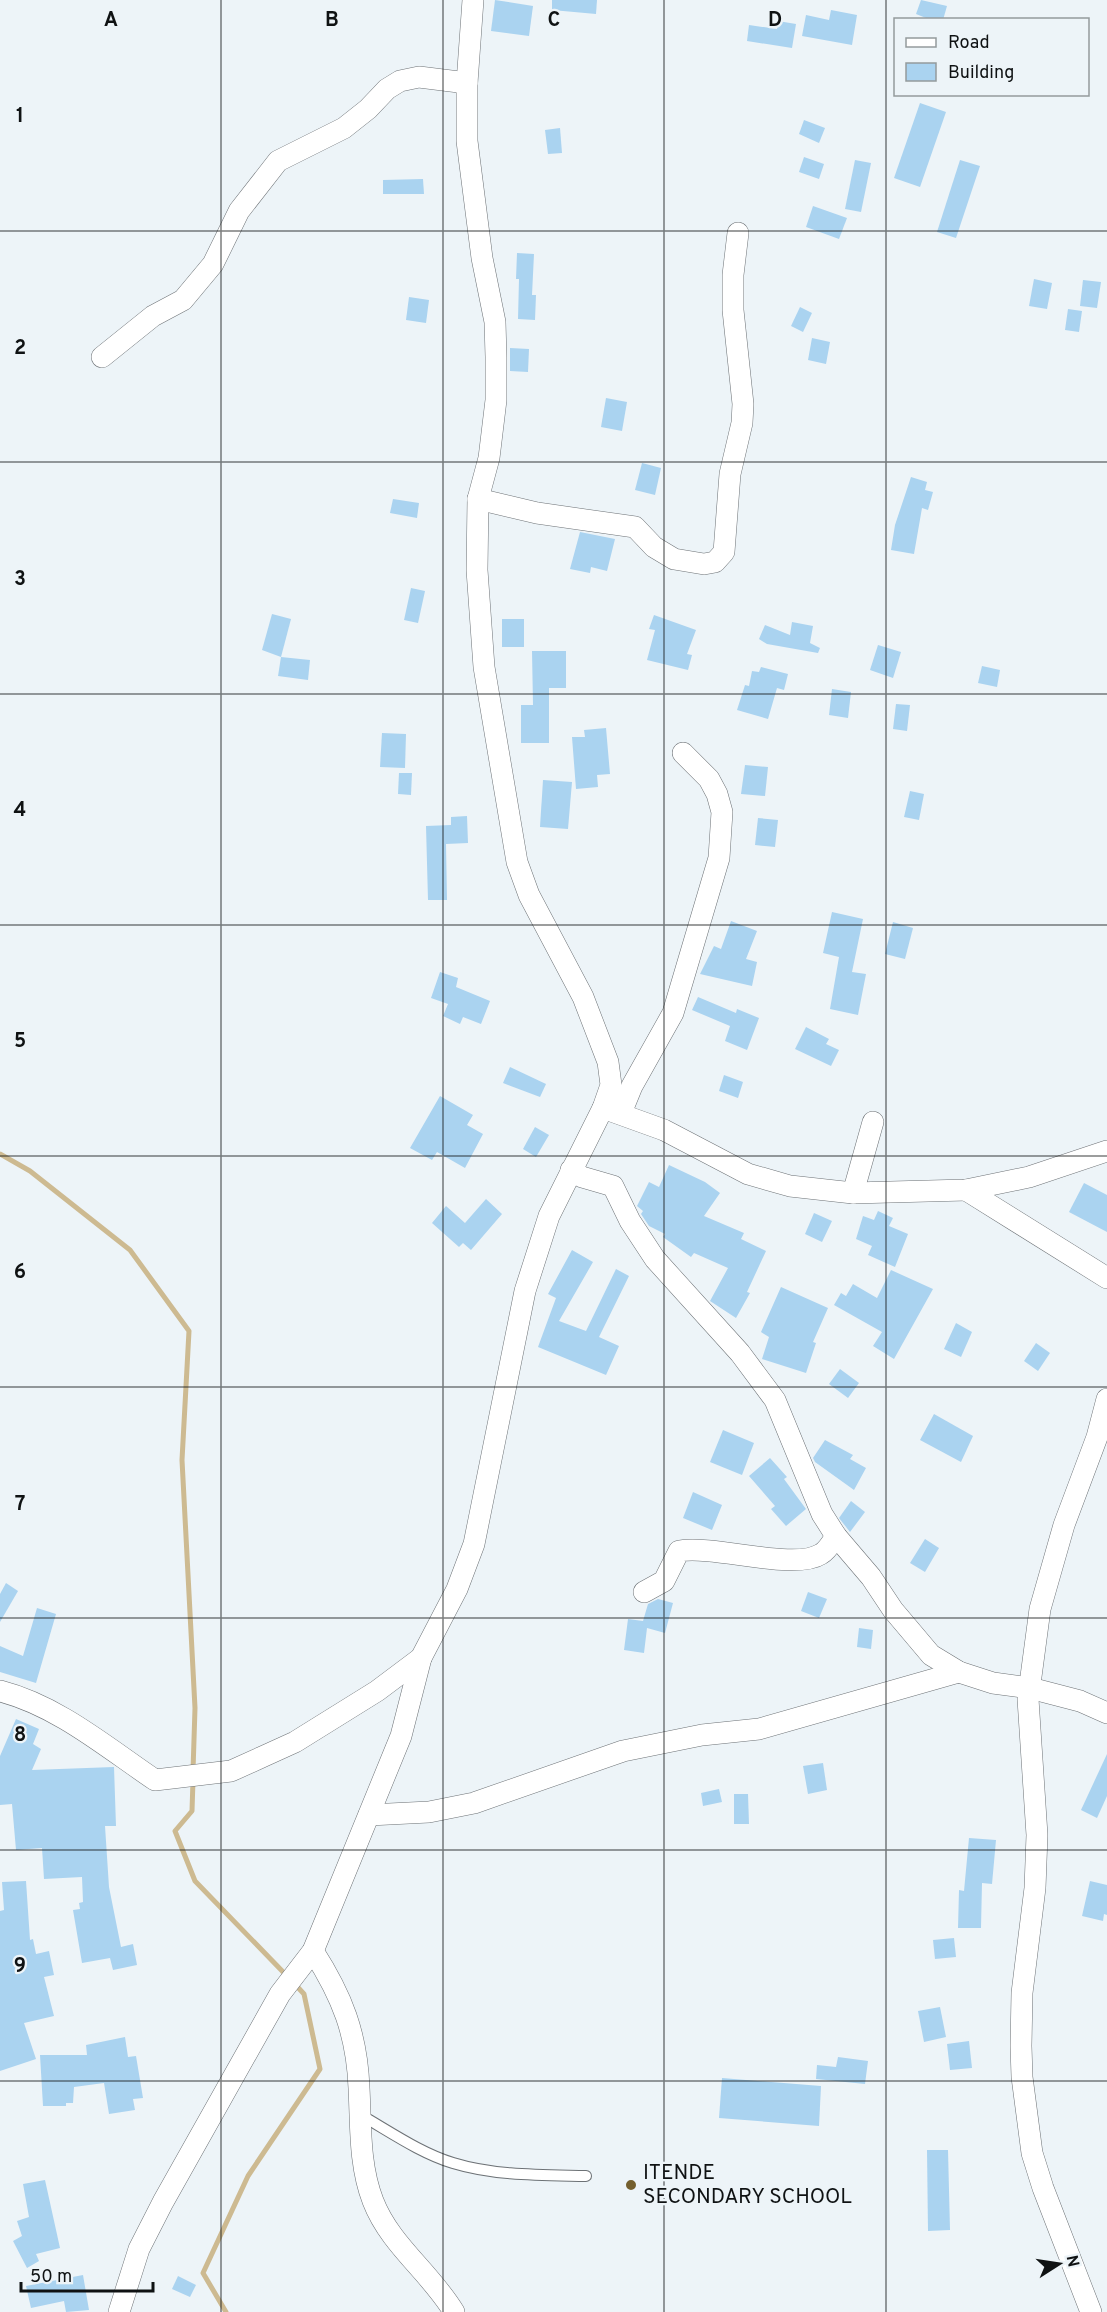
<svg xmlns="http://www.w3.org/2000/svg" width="1107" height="2312" font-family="Overpass,sans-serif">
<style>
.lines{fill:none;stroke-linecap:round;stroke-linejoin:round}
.stream{stroke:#cdba91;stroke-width:5}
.building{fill:#aad3f0}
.service-casing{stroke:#6d7276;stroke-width:12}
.minor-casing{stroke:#6d7276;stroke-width:22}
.service{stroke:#fff;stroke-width:10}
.minor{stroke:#fff;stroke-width:21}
.grid{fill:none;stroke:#0f1213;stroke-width:1.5;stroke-opacity:0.55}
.poi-dot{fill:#745f2e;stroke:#edf4f8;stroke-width:2}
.labels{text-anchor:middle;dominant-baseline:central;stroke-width:4.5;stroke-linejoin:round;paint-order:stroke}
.poi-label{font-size:21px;fill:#0f1213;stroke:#edf4f8;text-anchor:start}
.grid-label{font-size:20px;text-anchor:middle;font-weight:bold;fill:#0f1213;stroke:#edf4f8;stroke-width:4.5;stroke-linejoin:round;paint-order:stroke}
</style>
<rect width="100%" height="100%" fill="#edf4f8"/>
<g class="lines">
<g class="stream">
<path d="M0 1154 30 1171 130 1250 189 1331 182 1460 195 1708 193 1771"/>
<path d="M193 1780 192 1811 175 1831 195 1881 287 1976"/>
<path d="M226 2312 203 2273 248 2176 320 2069 304 1994 293 1982"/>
</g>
</g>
<g class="building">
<path d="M495 0 533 6 529 36 491 31Z"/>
<path d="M552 0H597L596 14 552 10Z"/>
<path d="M921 0 947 6 943 20H931L916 14Z"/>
<path d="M831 10 857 15 852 45 802 36 806 15 829 20Z"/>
<path d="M778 21 796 24 792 48 747 41 749 25 777 29Z"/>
<path d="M920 103 946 112 920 187 894 178Z"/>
<path d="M804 120 825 128 819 143 799 134Z"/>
<path d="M560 128 562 153 548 154 545 130Z"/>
<path d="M804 157 824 164 819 179 799 172Z"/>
<path d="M855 160 871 163 861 212 845 209Z"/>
<path d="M960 160 980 166 956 238 937 232Z"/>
<path d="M423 179 424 194H383V180Z"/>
<path d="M813 206 847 218 839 239 806 227Z"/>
<path d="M517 253 534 254 532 295H536L535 320 518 319 519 279H516Z"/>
<path d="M1034 279 1052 283 1047 309 1029 306Z"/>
<path d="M1083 280 1101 282 1097 308 1080 306Z"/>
<path d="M409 297 429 300 426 323 406 320Z"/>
<path d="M800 307 812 313 803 332 791 326Z"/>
<path d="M1068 309 1082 311 1079 332 1065 330Z"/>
<path d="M812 338 830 342 826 364 808 360Z"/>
<path d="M510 348 529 349 528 372 510 371Z"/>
<path d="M606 398 627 402 622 431 601 427Z"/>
<path d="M642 463 661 468 655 495 635 490Z"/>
<path d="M911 477 927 482 925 490 933 492 928 510 922 508 914 554 891 550 895 525Z"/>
<path d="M393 499 419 503 417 518 390 513Z"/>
<path d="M580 532 615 539 607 571 591 567 590 573 570 569Z"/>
<path d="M411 588 425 591 418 623 404 620Z"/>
<path d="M272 614 291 619 281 657 262 650Z"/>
<path d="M654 615 696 630 687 654 692 655 688 670 647 660 655 630 649 629Z"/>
<rect x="502" y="619" width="22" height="28"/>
<path d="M792 622 813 626 810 643 820 648 818 653 767 644 759 639 765 625 790 635Z"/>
<path d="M878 645 901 652 893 678 870 670Z"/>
<path d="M532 651H566V688H549V743H521V705H533Z"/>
<path d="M281 657 310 660 308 680 278 676Z"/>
<path d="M982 666 1000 670 997 687 978 683Z"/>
<path d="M761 667 788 674 784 690 777 688 768 719 737 710 745 685 749 686 752 671 759 672Z"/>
<path d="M832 689 851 692 848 718 829 715Z"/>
<path d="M896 704 910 705 907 731 893 729Z"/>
<path d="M606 728 610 774 597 775 598 787 576 789 572 737H585L584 730Z"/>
<path d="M382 733 406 734 405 768 380 767Z"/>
<path d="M745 765 768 767 765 796 741 794Z"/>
<path d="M399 773H412L411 795 398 794Z"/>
<path d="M543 780 572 782 568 829 540 827Z"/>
<path d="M910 791 924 794 919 820 904 817Z"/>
<path d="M467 816 468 843 446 844 447 900H428L426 826 451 825V817Z"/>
<path d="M758 818 778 820 775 847 755 845Z"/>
<path d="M832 912 863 919 852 972 866 974 858 1015 830 1009 839 957 823 953Z"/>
<path d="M731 921 757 931 746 959 757 962 752 986 700 974 714 946 721 949Z"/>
<path d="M893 922 913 928 905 959 885 954Z"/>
<path d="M440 972 458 978 456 987 490 1001 481 1024 463 1017 460 1024 443 1016 448 1004 431 998Z"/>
<path d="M698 997 736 1013 737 1009 759 1018 747 1050 725 1041 730 1026 692 1010Z"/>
<path d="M806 1027 829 1039 826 1044 839 1050 831 1066 795 1049Z"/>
<path d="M510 1067 546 1084 540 1097 503 1083Z"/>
<path d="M724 1075 743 1082 738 1098 719 1091Z"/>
<path d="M440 1096 473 1115 467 1125 483 1134 465 1168 437 1152 432 1160 410 1148Z"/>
<path d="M535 1127 549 1135 536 1157 523 1149Z"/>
<path d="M669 1165 705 1182 720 1193 704 1216 744 1233 741 1239 766 1251 747 1292 750 1293 736 1318 710 1301 728 1268 694 1253 691 1257 663 1237 665 1234 649 1226 641 1214 643 1211 637 1206 649 1182 659 1187Z"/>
<path d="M1084 1183 1107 1195V1232L1069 1212Z"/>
<path d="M486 1199 502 1214 471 1250 463 1243 459 1247 432 1223 446 1206 465 1223Z"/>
<path d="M878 1211 893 1218 889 1226 908 1234 895 1267 868 1255 872 1246 856 1239 863 1216 874 1220Z"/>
<path d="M814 1213 832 1221 822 1242 805 1234Z"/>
<path d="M572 1250 593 1262 559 1321 586 1331 616 1269 629 1276 599 1337 619 1346 606 1375 538 1347 556 1298 548 1294Z"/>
<path d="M891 1270 933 1289 894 1359 873 1346 882 1332 834 1305 841 1293 846 1296 853 1284 877 1298Z"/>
<path d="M781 1287 828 1308 813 1342 816 1343 806 1373 762 1359 769 1337 761 1332Z"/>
<path d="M956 1323 972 1332 961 1357 944 1349Z"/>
<path d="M1036 1343 1050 1353 1038 1371 1024 1361Z"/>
<path d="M840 1369 859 1383 848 1398 829 1384Z"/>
<path d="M934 1414 973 1436 961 1462 920 1440Z"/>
<path d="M723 1430 754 1443 742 1475 710 1462Z"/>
<path d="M825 1440 853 1455 850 1459 866 1468 854 1490 815 1462 813 1458Z"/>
<path d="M770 1458 787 1477 784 1479 806 1509 786 1526 771 1509 775 1506 749 1476Z"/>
<path d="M693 1492 722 1505 712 1530 683 1518Z"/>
<path d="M851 1501 865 1512 850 1532 839 1518Z"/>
<path d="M925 1539 939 1548 925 1572 910 1563Z"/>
<path d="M6 1583 18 1591 0 1622V1594Z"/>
<path d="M808 1592 827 1599 819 1618 801 1611Z"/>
<path d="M658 1599 673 1603 665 1633 647 1628 644 1653 624 1650 628 1619 643 1621 648 1604Z"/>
<path d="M37 1608 56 1614 36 1683 0 1672V1646L23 1656Z"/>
<path d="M859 1628 873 1630 871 1649 857 1647Z"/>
<path d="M16 1719 39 1729 33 1744 41 1749 32 1770 114 1767 116 1826H105L109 1887 121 1947 133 1944 137 1965 113 1970 110 1958 82 1963 73 1910 80 1909 79 1903 83 1902 82 1877 44 1879 42 1848 16 1850 12 1804 0 1805V1756Z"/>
<path d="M1107 1754V1796L1097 1818 1081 1810Z"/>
<path d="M823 1763 827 1790 808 1794 803 1766Z"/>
<path d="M719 1789 722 1802 703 1806 701 1793Z"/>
<path d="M734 1794H748L749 1824H734Z"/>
<path d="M969 1838 996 1840 992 1884 982 1883 981 1928H958L959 1890 964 1891Z"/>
<path d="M26 1881 30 1940 33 1939 36 1954 49 1951 54 1975 44 1977 54 2016 24 2023 36 2059 0 2071V1911L4 1910 2 1882Z"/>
<path d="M1090 1881 1107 1885V1915L1104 1914 1103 1921 1082 1916Z"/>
<path d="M954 1938 956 1957 935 1959 933 1940Z"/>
<path d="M940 2007 946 2037 924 2042 918 2011Z"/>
<path d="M125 2037 128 2057 136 2056 143 2098 133 2099 135 2110 109 2114 104 2083 74 2087 73 2103H66V2106H43L40 2055H87L86 2045Z"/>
<path d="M969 2041 972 2068 950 2070 947 2044Z"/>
<path d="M838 2057 868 2061 865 2084 816 2079 817 2065 836 2067Z"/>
<path d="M722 2078 821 2086 819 2126 719 2118Z"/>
<path d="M927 2150H948L950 2230 928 2231Z"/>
<path d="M45 2180 60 2248 36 2254 39 2261 27 2268 13 2241 22 2236 17 2221 29 2217 23 2184Z"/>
<path d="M83 2275 89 2310 66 2312 64 2301 31 2308 26 2286Z"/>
<path d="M178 2276 196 2285 190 2297 172 2289Z"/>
</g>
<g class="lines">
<defs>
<path id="service" d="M359 2114C389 2131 420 2153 453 2163 495 2176 543 2175 586 2176"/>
<g id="minor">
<path d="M102 357 153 316 183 300 213 264 239 211 278 161 344 128 368 109 387 89 400 81 419 77 467 83"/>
<path d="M478 499 537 513 635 527 654 547 674 559 704 564 715 562 724 552 730 474 742 423 743 404 733 310V275L738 233"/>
<path d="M603 1108 664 1130 748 1174 790 1186 853 1193 966 1190 1029 1177 1107 1151"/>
<path d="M621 1113 632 1086 673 1013 719 858 722 812 717 794 709 779 683 753"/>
<path d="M571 1170 582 1177 613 1186 630 1221 655 1259 740 1353 775 1400 822 1514 836 1536 871 1577 893 1610 931 1655 959 1672 993 1683 1030 1688 1080 1701 1107 1713"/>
<path d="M966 1190 1107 1278"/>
<path d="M853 1193 873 1122"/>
<path d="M644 1592 664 1581 679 1551C716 1545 794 1571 821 1554 828 1550 832 1542 836 1536"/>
<path d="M0 1691C58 1706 106 1747 155 1780L231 1771 262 1757 295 1742 377 1691 421 1658 457 1589 474 1544 525 1291 549 1216 603 1108 611 1085 608 1062 583 997 529 895 517 862 484 667 477 570 478 499 489 458 496 400V357L495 322 482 258 467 141V83L473 0"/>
<path d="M369 1815 429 1812 474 1803 623 1751 702 1735 759 1729 959 1672"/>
<path d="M313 1951C342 1996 357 2034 359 2088 361 2126 359 2165 373 2201 390 2245 430 2272 454 2312"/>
<path d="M119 2312 139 2249 163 2202 280 1994 313 1951 401 1736 421 1658"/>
<path d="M1091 2312 1043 2188 1032 2153 1022 2077 1021 2046 1022 1993 1035 1888 1037 1835 1028 1699 1040 1609 1064 1525 1097 1437 1107 1399"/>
</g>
</defs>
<use href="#service" class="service-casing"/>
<use href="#minor" class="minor-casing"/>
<use href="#service" class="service"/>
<use href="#minor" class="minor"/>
</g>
<path class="grid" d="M221 0V2312M443 0V2312M664 0V2312M886 0V2312M0 231H1107M0 462H1107M0 694H1107M0 925H1107M0 1156H1107M0 1387H1107M0 1618H1107M0 1850H1107M0 2081H1107"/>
<circle class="poi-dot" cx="631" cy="2185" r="6"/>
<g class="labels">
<g class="poi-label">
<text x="643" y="2173">ITENDE<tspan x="643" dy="24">SECONDARY SCHOOL</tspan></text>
</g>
</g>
<g class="grid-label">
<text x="111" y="26">A</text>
<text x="332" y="26">B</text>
<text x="554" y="26">C</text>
<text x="775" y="26">D</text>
<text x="20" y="122">1</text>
<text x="20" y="354">2</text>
<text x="20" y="585">3</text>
<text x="20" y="816">4</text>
<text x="20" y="1047">5</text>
<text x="20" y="1278">6</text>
<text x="20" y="1510">7</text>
<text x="20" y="1741">8</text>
<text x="20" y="1972">9</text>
</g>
<rect x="894" y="18" width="195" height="78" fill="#edf4f8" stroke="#949a9c" stroke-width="1.5"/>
<rect x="906" y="38" width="30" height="9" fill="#ffffff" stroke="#949a9c" stroke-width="1.5"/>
<text x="948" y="48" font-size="18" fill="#0f1213">Road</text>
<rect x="906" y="63" width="30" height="18" fill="#aad3f0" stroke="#949a9c" stroke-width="1.5"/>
<text x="948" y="78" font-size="18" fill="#0f1213">Building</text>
<g transform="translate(1059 2264) rotate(78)" stroke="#edf4f8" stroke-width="4.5" paint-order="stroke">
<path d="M0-4.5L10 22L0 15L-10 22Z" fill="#0f1213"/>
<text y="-9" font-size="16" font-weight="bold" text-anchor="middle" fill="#0f1213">N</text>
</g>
<path d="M21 2282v9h132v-9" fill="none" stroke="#0f1213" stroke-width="3"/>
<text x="30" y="2282" font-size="18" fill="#0f1213" stroke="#edf4f8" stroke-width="4.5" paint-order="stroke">50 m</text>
</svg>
